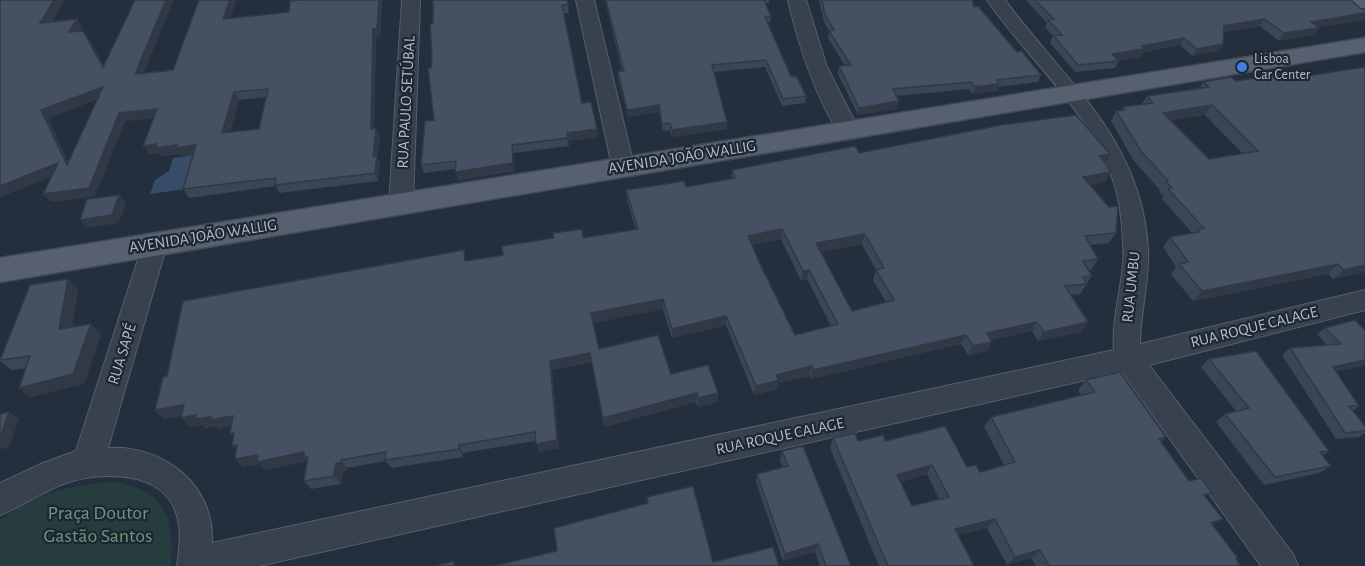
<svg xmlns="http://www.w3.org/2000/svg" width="1365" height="566" font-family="'Alegreya Sans',sans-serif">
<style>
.green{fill:#263c3f}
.water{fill:#394c67}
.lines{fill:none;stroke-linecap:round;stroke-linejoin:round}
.minor-casing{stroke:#565f6c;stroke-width:2}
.major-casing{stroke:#414a57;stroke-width:3}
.minor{fill:#38414e;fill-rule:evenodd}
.major{fill:#56606e;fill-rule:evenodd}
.wall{fill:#3b4654;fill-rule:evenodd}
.shaded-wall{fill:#303945}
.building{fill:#455162;stroke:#303945;stroke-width:1.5;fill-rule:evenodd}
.shop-dot{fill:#3f7fe0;stroke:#1d2633;stroke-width:2}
.labels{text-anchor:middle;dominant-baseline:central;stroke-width:4.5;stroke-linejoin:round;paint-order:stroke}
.far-poi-label{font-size:14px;fill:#b4bcc9;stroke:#1d2633;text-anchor:start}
.street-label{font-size:16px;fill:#b4bcc9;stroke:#1d2633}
.near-park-label{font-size:20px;fill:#6b9a76;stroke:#1d2633}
</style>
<rect width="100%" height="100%" fill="#242f3e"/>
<path class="green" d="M117 482C126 485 136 487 144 491 173 507 173 538 171 566H0V520C36 492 73 484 117 482Z"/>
<path class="water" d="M196 155 186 189 150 194 155 180 169 171 173 158Z"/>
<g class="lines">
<defs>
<g id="minor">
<path d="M402 0H420L413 204 409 210 401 212 393 210 389 204Z"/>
<path d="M576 0H594L634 166 631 171 623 174 615 171 612 166Z"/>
<path d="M788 0H806L827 67 859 130 856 135 848 137 840 135C814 94 799 47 788 0Z"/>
<path d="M987 0H1005C1065 82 1142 139 1148 249 1150 281 1140 312 1140 344L1365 290V310L1149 365 1293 554 1298 566H1261L1122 372 259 566H177C179 550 182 532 177 516 165 470 102 471 66 483 43 491 23 506 0 515V483L43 463 76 451 143 244 146 238 155 235 164 238 167 244 108 448C164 445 215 485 212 543L1114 350C1111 314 1126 278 1123 242 1122 222 1120 201 1114 183 1092 112 1028 60 987 0Z"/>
</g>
<g id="major">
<path d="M1340 0H1365V16L1357 14Z"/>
<path d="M1365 38V52L0 282V258Z"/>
</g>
</defs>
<use href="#minor" class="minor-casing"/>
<use href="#major" class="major-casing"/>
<use href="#minor" class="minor"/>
<use href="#major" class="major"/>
</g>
<g class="wall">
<path d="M0 0H64L52 22 82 27 80 31H83L89 39 104 66 144 73 173 70 199 0H236L230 18 289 12 298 0H382L380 37H376L374 129 376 128 380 136 377 157 380 164 378 181 279 193 276 186 189 198 183 189 193 155 182 156 180 154 161 156 159 153 149 154 154 118 125 121 95 196 51 202 52 176 0 197ZM266 97 259 129 230 132 239 100ZM97 99 68 162 48 118Z"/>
<path d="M605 0H769V3H766L771 16 770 23H768L791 76 806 96 805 103 782 106 765 67 714 72 727 122V129L672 137 670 130 663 131 659 112 628 117 618 78V71H622Z"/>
<path d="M819 0H972L974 7 1017 52 1041 75 1038 82 998 87 997 91 972 94 969 89 897 96V109L858 115 838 74 839 66H845L828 38 829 31 824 22Z"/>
<path d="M1026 0H1351L1365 20 1319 27 1314 35 1279 41 1260 26 1224 32 1219 51 1192 56 1180 45 1144 52 1141 57 1118 60 1119 61 1115 68 1075 72 1050 43 1053 36 1045 27 1047 23Z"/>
<path d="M568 5 569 13H563L582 103 598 137 568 141 569 146 513 153 515 171 458 180 455 169 424 173 421 165 434 120 431 68 432 55 430 24Z"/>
<path d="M1365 67V272L1333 279 1328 274 1193 301 1171 274 1176 267 1163 247 1170 237 1192 233 1162 199 1163 196 1159 192 1160 190 1134 161 1111 121 1116 111 1121 110 1123 107 1142 104 1147 96 1199 89 1203 82 1236 81 1300 77ZM1205 115 1243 154 1209 159 1171 120Z"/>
<path d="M859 153 1105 163V182L1090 185 1116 233 1109 243 1090 245 1098 259 1092 269 1088 270 1092 276 1080 294 1070 295 1082 332 1038 341 1032 331 991 340 992 342 987 351 968 355 961 344 811 379 810 376 778 383 777 389 754 395 726 325 672 338 663 309 593 323 599 349 671 374 718 402 698 407 696 402 604 427 592 362 552 370 559 448 539 452 536 441 463 453V457L391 468 386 461 347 468V471H343L341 484 311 489 304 481 307 461 265 470 259 464 243 467 235 459 236 450 231 426 219 429 216 426 205 428 201 425 190 427 181 416 164 419 155 410 167 376 467 261 503 255 583 238 636 230 627 200 626 190 686 187 731 178 732 170ZM781 239 801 281 807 279 831 326 795 335 752 245ZM862 244 876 270 873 280 886 302 852 311 820 252Z"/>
<path d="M78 288 72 327 101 334 84 384 30 397 19 388 26 368 12 370 0 361Z"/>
<path d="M1325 328 1363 366 1336 371 1359 406 1353 411 1365 426V433L1359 437 1336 439 1282 355 1290 348 1327 345 1317 334Z"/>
<path d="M1209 359 1329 451 1323 455 1331 466 1319 473 1264 485 1216 422 1225 414 1236 411 1201 367Z"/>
<path d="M1086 380 1166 437 1161 442 1189 481 1206 497 1223 519 1213 525 1241 566H1036L1031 558 1007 565 987 528 958 535 974 566H879L830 448 833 438 858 441H885L980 472 1004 465 984 427 991 417 1081 395 1078 390ZM927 474 939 499 912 506 901 482Z"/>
<path d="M782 451 851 566H820L815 552 783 561 756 482 757 474 783 467 780 460Z"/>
</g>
<g class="shaded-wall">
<path d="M54 0H64L46 31 40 23Z"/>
<path d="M166 0H174L140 82 135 74Z"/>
<path d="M230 0H236L228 27 223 19Z"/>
<path d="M379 0H382L380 37H376L374 137 371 129 373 29Z"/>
<path d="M1365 13V20L1306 29 1311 22Z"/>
<path d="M77 19 82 27 75 40 69 32Z"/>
<path d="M1264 19 1260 26 1220 33 1224 26Z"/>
<path d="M1319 28 1314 35 1279 41 1284 33Z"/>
<path d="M83 31 89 39 109 75 103 67Z"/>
<path d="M1184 38 1180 45 1144 52 1141 57 1109 62 1112 54 1142 46Z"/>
<path d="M1223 44 1219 51 1192 56 1197 49Z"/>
<path d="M999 84 997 91 972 94 975 87Z"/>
<path d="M103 87 109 95 48 118 73 173 67 165 41 110Z"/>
<path d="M234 92 239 100 227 141 222 133Z"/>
<path d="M899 101 897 109 858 115 859 108Z"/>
<path d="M659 105V112L628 117 627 110Z"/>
<path d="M1212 105 1205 115 1157 123 1163 113Z"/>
<path d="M157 109 162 117 125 121 95 196 51 202 43 194 119 113Z"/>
<path d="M727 122V129L672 137V130Z"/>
<path d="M376 128 380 136 377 157 380 164 378 181 375 173 373 156Z"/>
<path d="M597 129 598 137 568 141 567 133Z"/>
<path d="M157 144 196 145 202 154 182 156 180 154 161 156 159 153 149 154 143 146Z"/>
<path d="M512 145 513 153 515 171 458 180 455 172Z"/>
<path d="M1110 154 1104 165 1100 156Z"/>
<path d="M58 163 65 171 0 197V186Z"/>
<path d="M1111 172 1105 182 1077 187 1083 177Z"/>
<path d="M119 195 126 203 119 223 87 228 80 220Z"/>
<path d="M782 229 781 239 747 246 748 236Z"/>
<path d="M865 234 862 244 813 253 816 243Z"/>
<path d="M1338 264 1328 274 1193 301 1202 291Z"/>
<path d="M1365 265V272L1333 279 1344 270Z"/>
<path d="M809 270 807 279 801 281 803 271Z"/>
<path d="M68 279 78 288 70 339 59 329Z"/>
<path d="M663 299V309L593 323 591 313Z"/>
<path d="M726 316V325L672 338V329Z"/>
<path d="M1037 322 1032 331 981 342 987 333Z"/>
<path d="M1088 322 1082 332 1038 341 1044 332Z"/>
<path d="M91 324 101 334 84 384 30 397 19 388Z"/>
<path d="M966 335 961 344 811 379 813 370Z"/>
<path d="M992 342 987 351 968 355 973 346Z"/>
<path d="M590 353 592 362 552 370 559 448 539 452 536 444 550 361Z"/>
<path d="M1365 360V364L1363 366 1324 374 1333 367Z"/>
<path d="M812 366 810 376 778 383 777 389 754 395 756 386 776 375Z"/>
<path d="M697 393 696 402 604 427 603 418Z"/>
<path d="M718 393V402L698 407V398Z"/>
<path d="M184 405 193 414 164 419 155 410Z"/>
<path d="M9 412 19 419 9 448 0 449V438Z"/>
<path d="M196 415 211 417 233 416 241 424 219 429 216 426 205 428 201 425 190 427 181 418Z"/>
<path d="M459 445 463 453V457L459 449Z"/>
<path d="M304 452 312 460 265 470 259 464 243 467 235 459 258 455Z"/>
<path d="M341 460 347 468V471H343L341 484 334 476 336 463Z"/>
<path d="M932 465 927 474 892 484 897 475Z"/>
<path d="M995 519 987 528 949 538 955 529Z"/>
<path d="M1223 519 1210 527 1211 523Z"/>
<path d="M818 544 815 552 783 561 785 554Z"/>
<path d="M1040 550 1031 558 1007 565 1015 557Z"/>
</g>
<g class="building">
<path d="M0 0H54L40 23 77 19 69 32 83 31 103 67 135 0H166L135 74 173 70 199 0H230L223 19 289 12 290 1 298 0H379L377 29H373L371 129 376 128 373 156H377L375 173 275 185 276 178 183 189 196 145 176 148 177 145 155 148 157 144 143 146 157 109 119 113 89 188 43 194 58 163 0 186ZM103 87 67 165 41 110ZM268 89 259 129 222 133 234 92Z"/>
<path d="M433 0H567L568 5H562L582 103 591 102 597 129 567 133 568 138 512 145 513 163 455 172 456 161 421 165 425 121 434 120 428 68H431L432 55 430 24 433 23Z"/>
<path d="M606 0H764L771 16 765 17 791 76 797 77 806 96 783 99 766 60 712 65 727 122 672 130 670 123 662 124 659 105 627 110 618 71H624Z"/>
<path d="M822 0H972L974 7 978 6 1017 52 1022 51 1041 75 997 80 999 84 975 87 971 82 893 89 899 101 859 108 839 66 851 65 829 31 834 30 825 15Z"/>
<path d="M1035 0H1351L1361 9H1365V13L1311 22 1319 28 1284 33 1264 19 1224 26 1223 44 1197 49 1184 38 1142 46 1145 49 1112 54 1119 61 1078 65 1054 36 1062 35 1048 20 1054 19Z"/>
<path d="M1365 67V265L1344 270 1338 264 1202 291 1179 264 1188 262 1170 237 1199 232 1197 230 1204 228 1168 189 1172 188 1166 182 1168 181 1141 151 1116 111 1125 110 1123 107 1153 103 1147 96 1209 87 1203 82 1231 77 1236 81 1294 72 1300 77ZM1212 105 1258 151 1209 159 1163 113Z"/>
<path d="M1076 115 1110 154 1100 156 1111 172 1083 177 1109 207 1118 206 1116 233 1085 236 1098 259 1083 261 1092 276 1083 277 1087 284 1065 286 1088 322 1044 332 1037 322 987 333 992 342 973 346 966 335 813 370 812 366 776 375 779 380 756 386 726 316 672 329 663 299 591 313 599 349 658 335 671 374 708 365 718 393 698 398 697 393 603 418 590 353 550 361 557 440 536 444 535 432 459 445V449L385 460 386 452 341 460 340 463H336L334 476 304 481 308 457 304 458V452L257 462 258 455 235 459 237 445 232 446 234 433 230 434 233 416 210 420 211 417 196 419V415L181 418 184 405 155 410 163 377 167 376 183 301 464 250 465 261 503 255 502 246 554 238 553 233 582 229 583 238 638 229 626 190 684 181 686 187 735 178 732 170 855 146 859 153 1001 125ZM782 229 803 271 809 270 838 324 795 335 761 266 748 236ZM865 234 884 268 876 270 894 300 852 311 816 243Z"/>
<path d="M119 195 112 215 80 220 87 199Z"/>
<path d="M68 279 59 329 91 324 73 374 19 388 30 356 0 360 30 285Z"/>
<path d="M1355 320 1365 330V360L1333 367 1359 406H1349L1365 426V431L1345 433 1290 348 1341 344 1325 328Z"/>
<path d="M1256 351 1329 451 1320 452 1331 466 1275 477 1225 414 1249 408 1209 359Z"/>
<path d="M1120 372 1166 437 1159 439 1189 481 1201 478 1212 493 1204 495 1223 519 1211 523 1238 558 1236 559 1241 566H1049L1040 550 1015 557 995 519 955 529 974 566H888L833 438 855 433 858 441 883 435 885 441 945 426 967 467 976 465 980 472 1015 462 991 417 1095 392 1086 380ZM932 465 949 497 912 506 897 475Z"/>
<path d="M9 412 0 438V414Z"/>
<path d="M803 446 851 566H826L818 544 785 554 757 474 788 466 782 451Z"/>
<path d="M693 486 713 562 773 547 779 566H493L557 551 554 528 648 503 647 497Z"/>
<path d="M454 561V566H434Z"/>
</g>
<circle class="shop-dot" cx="1242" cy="67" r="6"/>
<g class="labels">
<g class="far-poi-label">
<text x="1254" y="59">Lisboa<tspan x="1254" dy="16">Car Center</tspan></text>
</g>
<g class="street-label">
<text transform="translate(406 102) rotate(-87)">RUA PAULO SETÚBAL</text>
<text transform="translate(682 157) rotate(-9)">AVENIDA JOÃO WALLIG</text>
<text transform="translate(203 236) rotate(-9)">AVENIDA JOÃO WALLIG</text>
<text transform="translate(1131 287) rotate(-84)">RUA UMBU</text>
<text transform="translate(1254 327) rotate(-14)">RUA ROQUE CALAGE</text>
<text transform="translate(122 354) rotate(-73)">RUA SAPÉ</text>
<text transform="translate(780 436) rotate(-12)">RUA ROQUE CALAGE</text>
</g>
<g class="near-park-label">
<text x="98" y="513">Praça Doutor<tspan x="98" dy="23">Gastão Santos</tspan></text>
</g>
</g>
</svg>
